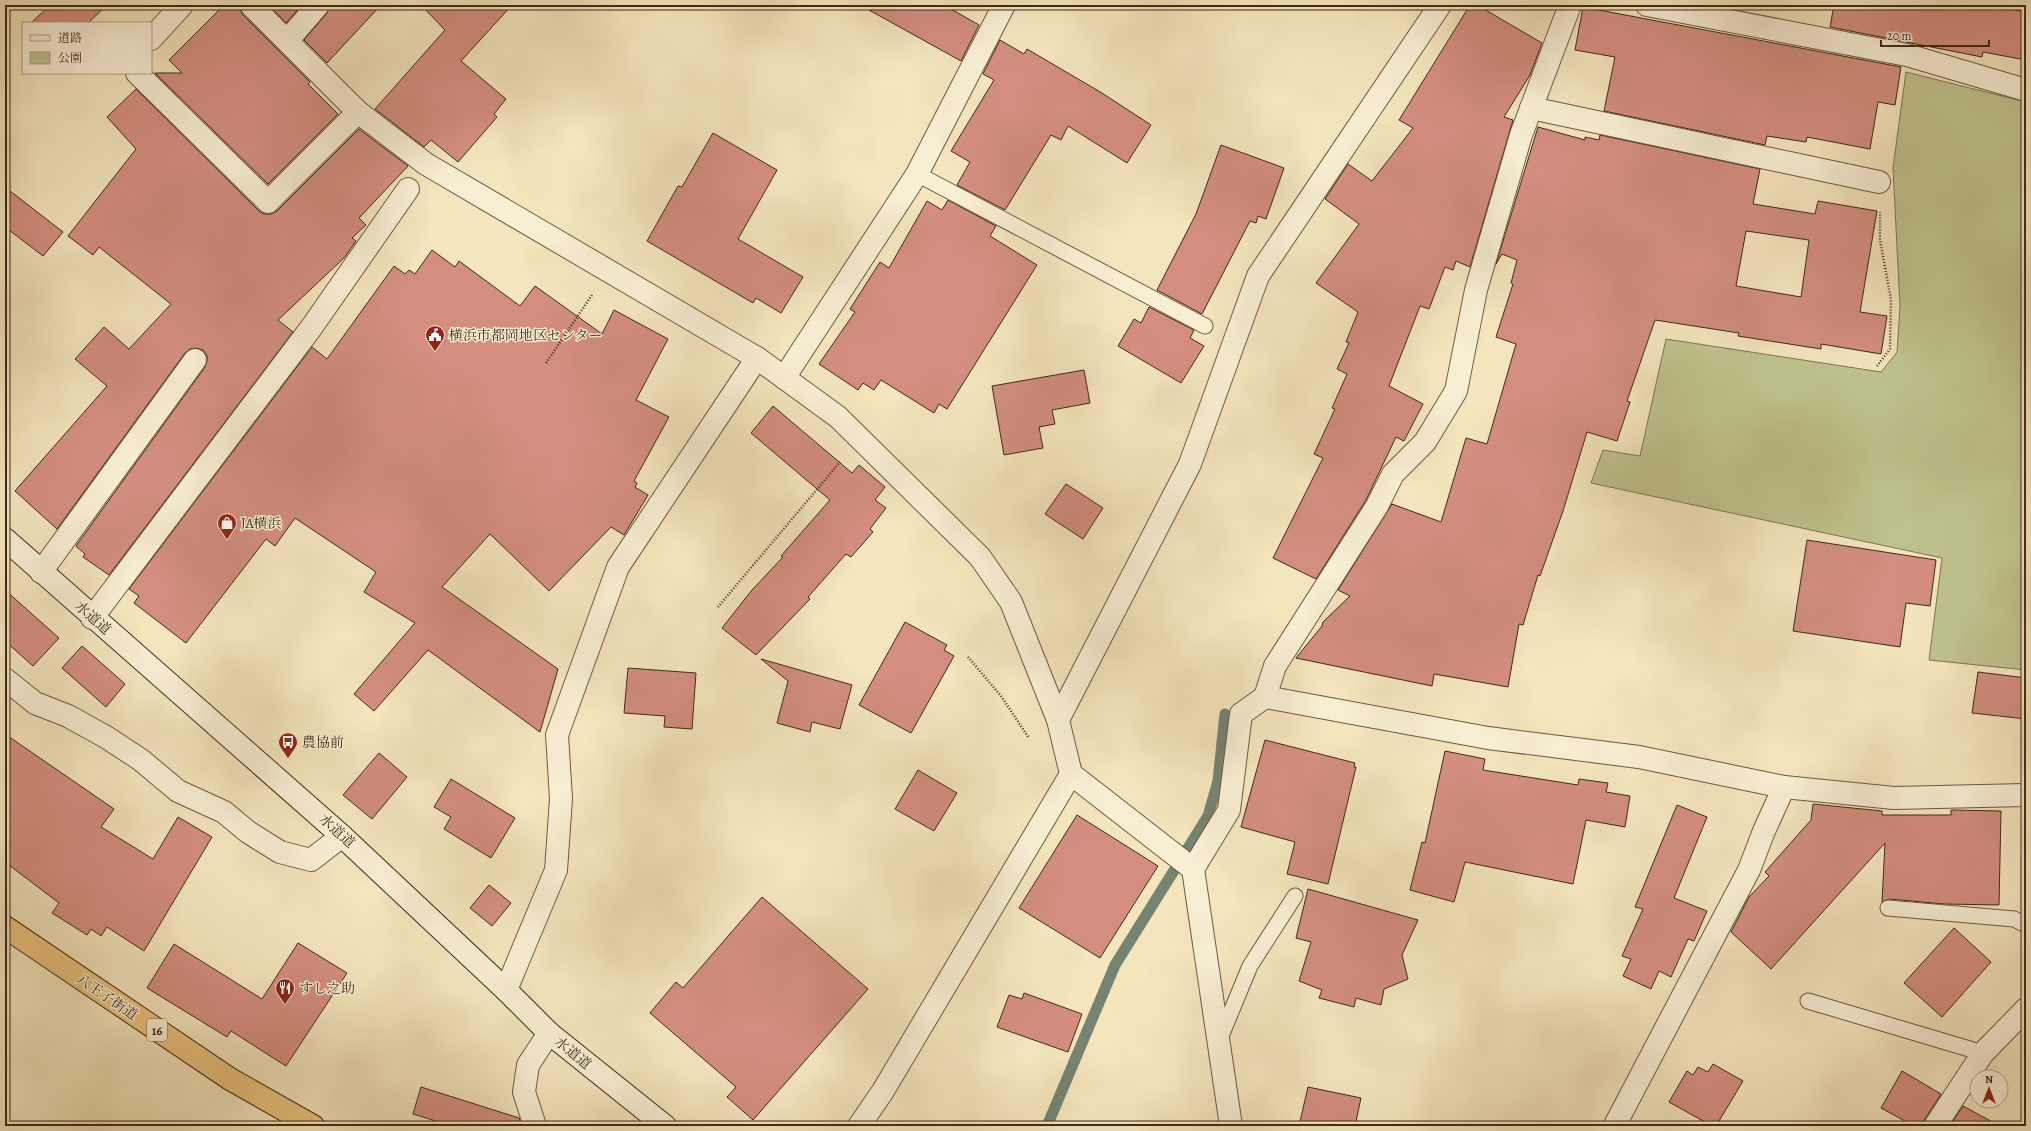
<svg xmlns="http://www.w3.org/2000/svg" width="2031" height="1131" font-family="Alegreya,'Noto Serif JP',serif">
<style>
.green{fill:#bfc38f;stroke:#7e7654}
.lines{fill:none;stroke-linecap:round;stroke-linejoin:round}
.stream{stroke:#768372;stroke-width:11}
.building{fill:#d38e7f;stroke:#3e2a18;fill-rule:evenodd}
.lane-casing{stroke:#6c5941;stroke-width:17}
.street-casing{stroke:#6c5941;stroke-width:24}
.secondary-casing{stroke:#3e2a18;stroke-width:24}
.highway-casing{stroke:#3e2a18;stroke-width:24}
.path{stroke:#3e2a18;stroke-width:2.5;stroke-dasharray:1 2;stroke-linecap:butt}
.lane{stroke:#f8eed4;stroke-width:15}
.street{stroke:#f8eed4;stroke-width:22}
.secondary{stroke:#f8eed4;stroke-width:22}
.highway{stroke:#eac27e;stroke-width:22}
.labels{text-anchor:middle;dominant-baseline:central;stroke-width:3;stroke-linejoin:round;paint-order:stroke}
.shield{fill:#f8eed4;stroke:#766550;stroke-width:1}
.shield-label{font-size:13px;font-weight:bold;fill:#3e2a18}
.poi-label{font-size:14px;fill:#3e2a18;stroke:#f8eed4;text-anchor:start}
.street-label{font-size:14px;fill:#3e2a18;stroke:#f8eed4}
</style>
<rect width="100%" height="100%" fill="#f4e5bd"/>
<filter id="stains"><feTurbulence type="fractalNoise" baseFrequency=".005" numOctaves="4"/><feColorMatrix values="0 0 0 0 .2 0 0 0 0 .09 0 0 0 0 .02 0 0 0 .5 -.17"/></filter>
<radialGradient id="worn" r=".72"><stop offset=".6" stop-color="#630" stop-opacity="0"/><stop offset="1" stop-color="#630" stop-opacity=".3"/></radialGradient>
<path class="green" d="M1906 72 2026 102V574L2024 614H2026V670L1929 660 1942 558 1591 483 1603 450 1640 456 1666 339 1881 372 1897 352 1900 306 1893 168Z"/>
<g class="lines">
<path class="stream" d="M1047 1126 1115 965 1208 816 1218 781 1225 714"/>
</g>
<g class="building">
<path d="M50 5H107L88 23H31Z"/>
<path d="M224 5H239L242 14 310 82 308 84 338 114 268 184 155 73H182L169 60Z"/>
<path d="M269 5H302L286 23Z"/>
<path d="M330 5H381L327 63 304 40 327 13Z"/>
<path d="M421 5H512L461 61 506 99 494 114 497 117 458 162 431 140 424 147 375 109 445 30Z"/>
<path d="M860 5H944L979 25 961 61Z"/>
<path d="M1470 5H1477L1542 43 1530 75 1504 117 1513 120 1470 267 1456 261 1453 270 1445 267 1429 309 1420 306 1389 386 1423 404 1404 441 1396 437 1366 500 1316 579 1273 558 1323 458 1314 454 1335 409 1332 408 1347 374 1337 369 1349 343 1346 342 1358 312 1316 283 1359 224 1325 199 1348 164 1372 181 1413 128 1399 120Z"/>
<path d="M1834 5H1989L2026 12V60L1983 52 1982 57 1830 27Z"/>
<path d="M1583 7 1901 67 1895 105 1878 102 1870 149 1807 137 1806 142 1767 136 1765 145 1604 111 1615 57 1575 50Z"/>
<path d="M1000 40 1024 54 1027 49 1102 93 1151 125 1127 163 1068 126 1061 140 1051 135 1005 210 957 185 970 162 951 151 994 80 983 74Z"/>
<path d="M136 89 259 211 264 214H271L277 211 359 129 408 166 359 218 366 225 352 238 356 241 344 258 278 320 293 332 109 575 83 557 85 554 76 546 205 367 207 361V355L203 350 196 348 190 349 185 353 57 529 15 491 107 386 75 359 104 327 129 349 171 304 99 247 93 255 68 236 136 149 107 117Z"/>
<path d="M1538 127 1585 140V137L1599 140 1600 135 1760 169 1753 204 1815 214 1818 201 1877 211 1860 312 1887 316 1881 354 1821 344V349L1738 336 1739 333 1655 320 1627 401 1630 402 1617 441 1587 432 1563 511 1540 576 1538 575 1523 625 1519 624 1508 687 1434 674 1432 686 1296 658 1322 626 1323 622 1350 596 1338 590 1392 504 1441 522 1466 438 1487 444 1516 344 1496 337 1513 284 1511 283 1517 260 1502 254 1496 264ZM1746 231 1809 240 1801 297 1736 286Z"/>
<path d="M713 133 777 170 738 239 803 277 781 313 756 298 753 303 647 241 678 186 682 187Z"/>
<path d="M1221 145 1284 168 1266 219 1258 216 1256 223 1250 221 1202 314 1157 290 1196 214Z"/>
<path d="M5 187 63 232 43 256 5 227Z"/>
<path d="M948 200 996 226 990 236 1037 265 947 409 939 404 934 413 881 380 874 390 863 383 858 390 819 364 855 312 850 309 880 262 889 268 927 201 942 210Z"/>
<path d="M432 250 455 267 459 261 520 306 535 286 602 334 614 310 668 339 636 400 669 417 634 481 637 483 635 487 648 495 624 535 611 527 549 591 490 534 442 587 558 669 540 732 428 650 374 711 354 694 415 623 364 592 376 572 295 518 275 546 266 539 186 643 134 603 139 596 129 589 312 347 327 359 394 266 405 274 409 270 415 274Z"/>
<path d="M1149 307 1194 330 1190 338 1204 346 1181 383 1118 346 1134 319 1141 323Z"/>
<path d="M1084 370 1090 403 1052 410 1055 424 1039 427 1043 448 1004 455 992 386Z"/>
<path d="M773 406 852 473 859 465 885 487 875 500 886 508 870 529 873 532 851 557 846 554 808 597 810 599 756 655 722 628 752 590 783 557 781 556 830 500 751 433Z"/>
<path d="M1066 484 1103 508 1083 539 1045 514Z"/>
<path d="M1807 540 1936 560 1930 606 1906 603 1900 647 1793 631Z"/>
<path d="M5 590 59 638 33 666 5 641Z"/>
<path d="M905 622 947 645 944 650 954 656 911 733 859 705Z"/>
<path d="M82 646 125 684 106 707 62 668Z"/>
<path d="M761 659 852 685 840 729 812 722 810 732 777 723 788 681Z"/>
<path d="M628 668 696 673 692 729 664 727 665 716 624 713Z"/>
<path d="M1978 672 2026 678V719L1972 713Z"/>
<path d="M5 734 114 809 101 827 153 859 178 817 212 837 144 951 107 927 101 936 91 929 87 935 52 913 59 903 5 862Z"/>
<path d="M1265 740 1355 763 1354 767H1356L1328 884 1287 874 1295 842 1241 827Z"/>
<path d="M1445 751 1485 759 1483 770 1578 785 1579 779 1608 783 1606 792 1630 796 1625 827 1586 820 1573 884 1465 862 1454 902 1410 890 1422 842 1425 843Z"/>
<path d="M379 753 407 777 372 819 343 795Z"/>
<path d="M918 770 957 793 934 831 895 809Z"/>
<path d="M451 779 515 818 491 858 444 829 451 817 434 807Z"/>
<path d="M1813 804 1882 811V815H1951V810L2001 811 1999 905 1944 904 1889 899 1882 902 1885 843 1771 969 1731 932 1749 897 1769 876 1765 872 1811 820Z"/>
<path d="M1677 805 1707 817 1674 898 1707 911 1694 941 1688 939 1671 977 1659 971 1651 989 1623 976 1631 959 1622 956 1643 909 1635 907Z"/>
<path d="M1077 815 1158 866 1100 958 1019 908Z"/>
<path d="M489 885 511 903 492 926 470 908Z"/>
<path d="M1308 889 1418 920 1402 955 1408 979 1384 989 1381 1005 1356 998 1354 1007 1319 998 1322 990 1299 981 1311 942 1296 938Z"/>
<path d="M762 897 868 989 753 1120 727 1097 736 1087 650 1013 676 982 683 988Z"/>
<path d="M1954 928 1991 962 1942 1017 1904 983Z"/>
<path d="M298 943 347 973 286 1066 231 1031 227 1037 147 988 174 944 262 999Z"/>
<path d="M1024 993 1082 1014 1068 1052 997 1027 1009 995 1022 999Z"/>
<path d="M1713 1064 1743 1081 1716 1126H1712L1669 1102 1687 1071 1693 1075 1698 1067 1708 1072Z"/>
<path d="M1902 1071 1941 1094 1925 1119 1923 1126H1914L1881 1108Z"/>
<path d="M421 1087 519 1118 522 1126H452L413 1114Z"/>
<path d="M1308 1087 1361 1098 1355 1126H1299Z"/>
<path d="M1963 1106 2000 1126H1950Z"/>
</g>
<g class="lines">
<defs>
<g id="lane">
<path d="M917 174 1205 326"/>
<path d="M1888 908 2014 919 2026 925"/>
<path d="M1808 1001 1983 1053"/>
<path d="M1219 1041 1250 966 1295 896"/>
</g>
<g id="street">
<path d="M251 5 358 112 426 164 757 358 838 417 980 557 1011 602 1058 720 1071 774 1193 869 1231 1126"/>
<path d="M1647 5 1907 55 2026 90"/>
<path d="M151 39 182 5"/>
<path d="M287 41 318 5"/>
<path d="M137 73 268 202 358 112"/>
<path d="M1531 108 1879 182"/>
<path d="M784 378 917 174 1004 5"/>
<path d="M41 572 195 360"/>
<path d="M92 618 311 328 408 189"/>
<path d="M5 679 35 703 68 716 106 737 141 760 178 791 224 812 248 832 280 852 311 860 342 836"/>
<path d="M1265 697 1275 666 1377 506 1393 474 1425 442 1456 391 1476 290 1521 135 1570 5"/>
<path d="M1058 720 1190 464 1258 276 1440 5"/>
<path d="M1193 869 1229 810 1241 714 1265 697 1488 738 1639 757 1784 787 1894 798 2026 795"/>
<path d="M506 990 556 870 561 799 557 735 618 567 757 358"/>
<path d="M1616 1123 1749 870 1764 831 1784 787"/>
<path d="M535 1126 524 1092 528 1065 549 1033"/>
<path d="M859 1126 883 1091 1071 774"/>
<path d="M1935 1126 1983 1053 2026 1009"/>
</g>
<path id="secondary" d="M5 539 342 836 506 990 549 1033 665 1126"/>
<path id="highway" d="M5 927 230 1079 313 1126"/>
</defs>
<use href="#lane" class="lane-casing"/>
<use href="#street" class="street-casing"/>
<use href="#secondary" class="secondary-casing"/>
<use href="#highway" class="highway-casing"/>
<g class="path">
<path d="M546 363 592 295"/>
<path d="M1877 366 1890 349 1891 300 1880 240V212"/>
<path d="M718 607 840 462"/>
<path d="M968 657 1001 696 1029 738"/>
</g>
<use href="#lane" class="lane"/>
<use href="#street" class="street"/>
<use href="#secondary" class="secondary"/>
<use href="#highway" class="highway"/>
</g>
<defs>
<symbol id="civic-pin" viewBox="-11 -11 22 30"><path d="M0 17L-7.5 6A9.5 9.5 0 1 1 7.5 6Z" fill="#8f2418" stroke="#f8eed4"/><path d="M-.6-6.5H3V-4.5H.6V-3L4-1V1h2V6H-6V1h2V-1L-.6-3ZM-1.2 2.5V6h2.4V2.5Z" fill="#fff"/></symbol>
<symbol id="shop-pin" viewBox="-11 -11 22 30"><path d="M0 17L-7.5 6A9.5 9.5 0 1 1 7.5 6Z" fill="#8f2418" stroke="#f8eed4"/><path d="M-5-2.5h2.3a2.7 3.5 0 0 1 5.4 0H5L5.5 6h-11ZM-1.5-2.5h3a1.5 2.3 0 0 0-3 0Z" fill="#fff"/></symbol>
<symbol id="bus-pin" viewBox="-11 -11 22 30"><path d="M0 17L-7.5 6A9.5 9.5 0 1 1 7.5 6Z" fill="#8f2418" stroke="#f8eed4"/><path d="M-5-6H5V4H4V6H2V4H-2V6H-4V4H-5ZM-3.5-4V0h7V-4ZM-3.5 1.2v1.5H-2V1.2ZM2 1.2v1.5H3.5V1.2Z" fill="#fff"/></symbol>
<symbol id="restaurant-pin" viewBox="-11 -11 22 30"><path d="M0 17L-7.5 6A9.5 9.5 0 1 1 7.5 6Z" fill="#8f2418" stroke="#f8eed4"/><path d="M-5-6h1v4h1v-4h1v4h1v-4h1v5L-1.5 .5V6h-2V.5L-5-1ZM5-6V6H3V1.5H1.5Q1.5-4 5-6Z" fill="#fff"/></symbol>
</defs>
<g fill-rule="evenodd">
<use href="#civic-pin" x="424" y="324" width="22" height="30"/>
<use href="#shop-pin" x="216" y="512" width="22" height="30"/>
<use href="#bus-pin" x="277" y="731" width="22" height="30"/>
<use href="#restaurant-pin" x="274" y="977" width="22" height="30"/>
</g>
<g class="labels">
<rect class="shield" x="147" y="1019" width="20" height="22" rx="3"/>
<g class="shield-label">
<text x="157" y="1030">16</text>
</g>
<g class="poi-label">
<text x="449" y="335">横浜市都岡地区センター</text>
<text x="241" y="523">JA横浜</text>
<text x="302" y="742">農協前</text>
<text x="299" y="988">すし之助</text>
</g>
<g class="street-label">
<text transform="translate(93 618) rotate(41)">水道道</text>
<text transform="translate(337 831) rotate(42)">水道道</text>
<text transform="translate(107 997) rotate(34)">八王子街道</text>
<text transform="translate(573 1053) rotate(39)">水道道</text>
</g>
</g>
<rect width="2031" height="1131" fill="none" stroke="#f4e5bd" stroke-width="20"/>
<rect x="6" y="6" width="2019" height="1119" fill="none" stroke="#3e2a18" stroke-width="2"/>
<rect x="10" y="10" width="2011" height="1111" fill="none" stroke="#3e2a18"/>
<rect x="22" y="22" width="130" height="52" fill="#f8eed4" stroke="#aea089"/>
<rect x="30" y="35" width="20" height="6" fill="#f8eed4" stroke="#aea089"/>
<text x="58" y="42" font-size="12" fill="#3e2a18">道路</text>
<rect x="30" y="52" width="20" height="12" fill="#bfc38f" stroke="#aea089"/>
<text x="58" y="62" font-size="12" fill="#3e2a18">公園</text>
<g transform="translate(1989 1089)"><circle r="19" fill="#f8eed4" stroke="#aea089"/>
<path d="M0-3L7 15L0 10L-7 15Z" fill="#8f2418"/>
<text y="-6" font-size="11" font-weight="bold" text-anchor="middle" fill="#3e2a18">N</text>
</g>
<path d="M1881 40v6h108v-6" fill="none" stroke="#3e2a18" stroke-width="2"/>
<text x="1887" y="40" font-size="12" fill="#3e2a18" stroke="#f8eed4" stroke-width="3" paint-order="stroke">20 m</text>
<rect width="100%" height="100%" filter="url(#stains)"/>
<rect width="100%" height="100%" fill="url(#worn)"/>
</svg>
